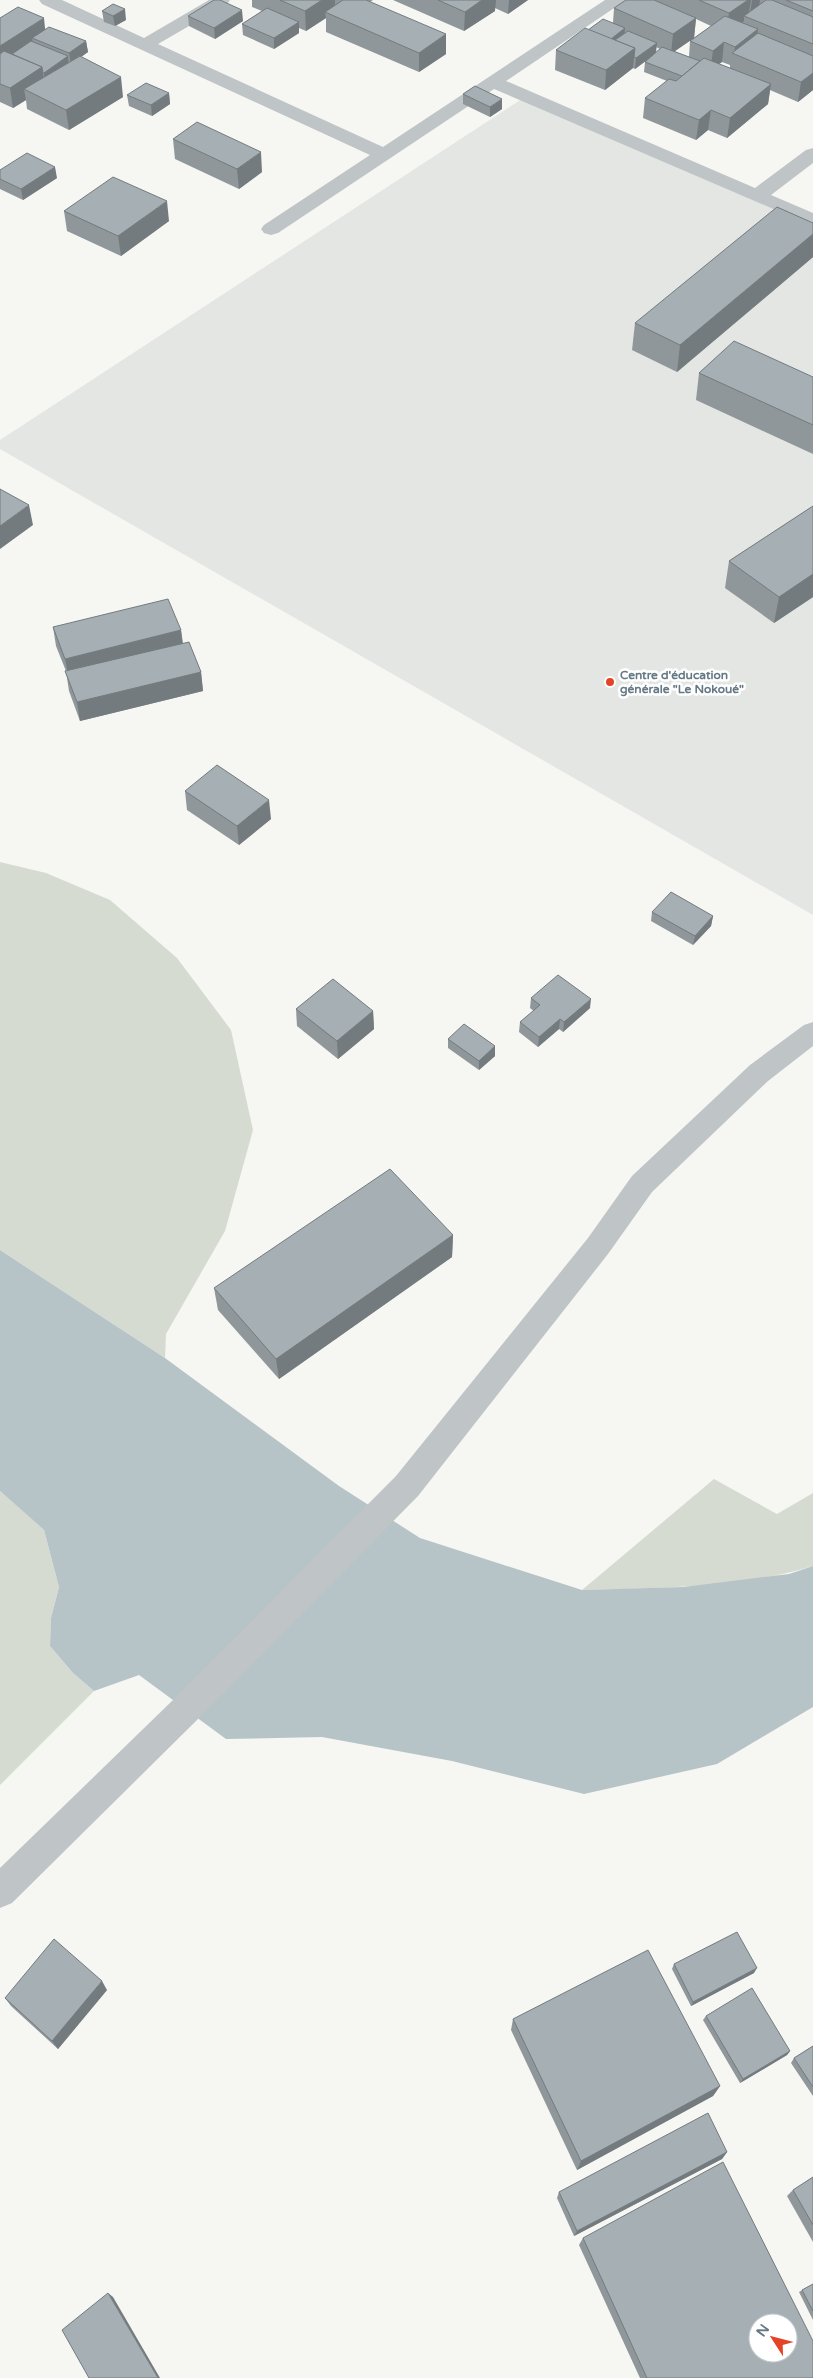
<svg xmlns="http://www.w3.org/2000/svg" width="813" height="2378" font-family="'Varela Round',sans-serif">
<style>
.built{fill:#e4e6e4}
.green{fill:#d6dbd2}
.water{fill:#b6c4c7}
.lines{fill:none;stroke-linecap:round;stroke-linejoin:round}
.minor{fill:#bfc4c7;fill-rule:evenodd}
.tertiary{fill:#bfc4c7;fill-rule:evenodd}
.wall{fill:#8f979b;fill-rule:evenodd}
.shaded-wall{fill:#747b7e}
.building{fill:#a6b0b4;stroke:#747b7e;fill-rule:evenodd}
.poi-dot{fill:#e44326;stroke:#fff;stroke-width:2}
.labels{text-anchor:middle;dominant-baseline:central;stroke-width:5;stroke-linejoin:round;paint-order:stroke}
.poi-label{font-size:12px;font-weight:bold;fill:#657984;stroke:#fff;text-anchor:start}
</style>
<rect width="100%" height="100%" fill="#f6f6f3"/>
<path class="built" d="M525 97 813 220V915L0 449V440Z"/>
<g class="green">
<path d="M0 862 46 873 110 900 177 958 231 1030 253 1130 225 1231 166 1334 165 1358 0 1250Z"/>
<path d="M714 1479 777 1514 813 1493V1566C743 1588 655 1588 582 1590Z"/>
<path d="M0 1491 44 1530 59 1587 51 1618 50 1646 73 1673 94 1691 0 1785Z"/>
</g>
<path class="water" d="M0 1250 165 1358 339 1486 420 1538 582 1590 683 1587 789 1574 813 1566V1707L717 1764 584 1794 452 1761 322 1737 226 1739 139 1675 94 1691 73 1673 50 1646 51 1618 59 1587 44 1530 0 1491Z"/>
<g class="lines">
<path class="minor" d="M39 0H62L144 38 209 0H230L227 4 158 44 383 147 605 0H626L506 81 755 188 806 150 813 148V163L771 195 813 213V226L494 89 278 233 271 235 264 233 261 229 264 225 370 155 42 4Z"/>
<path class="tertiary" d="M813 1022V1046L768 1081 652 1192 608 1254 418 1496 195 1722 12 1903 0 1908V1868L173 1700 396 1476 588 1238 632 1176 750 1065 804 1025Z"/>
</g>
<g class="wall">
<path d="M252 0H373L370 2 446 54 419 72 326 32V18L306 31 299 28V33L274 49 243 35 242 24 262 11 252 7Z"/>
<path d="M393 0H528L508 14 495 8V11L464 31Z"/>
<path d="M626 0H813V90L798 102 770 90 768 104 727 138 708 130 696 140 643 118 645 98 667 81 644 72 645 62 650 58 635 69 633 68 605 90 555 70 556 50 588 30 613 23 614 8ZM696 19 711 26 690 41 689 57 674 51 694 38ZM656 47 660 49 656 53ZM722 62 730 65V68L719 64Z"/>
<path d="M102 11 126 20 115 26 104 22Z"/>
<path d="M188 16 243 21 215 39 189 26Z"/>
<path d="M0 18 45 29 86 41 88 52 81 57 123 97 69 130 27 109 26 100 13 108 0 102Z"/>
<path d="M169 93 170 104 152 116 129 106 127 95Z"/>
<path d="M463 94 502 109 490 117 463 104Z"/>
<path d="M173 139 262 172 239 189 175 159Z"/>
<path d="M0 170 57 178 23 200 0 189Z"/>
<path d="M64 211 169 221 121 256 67 231Z"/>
<path d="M813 223V257L677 372 632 350 635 323Z"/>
<path d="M699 373 813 377V454L696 400Z"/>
<path d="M813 506V597L774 623 725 588 729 561Z"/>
<path d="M53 627 181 630 183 643 201 672 203 691 80 721 69 691 66 671 56 646Z"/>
<path d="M185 791 271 819 239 845 187 810Z"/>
<path d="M652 912 713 916 711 926 693 945 651 921Z"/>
<path d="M531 998 590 1008 563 1032 559 1029 538 1047 519 1032 520 1022 534 1011 530 1008Z"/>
<path d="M296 1009 373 1011 374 1029 338 1059 297 1026Z"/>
<path d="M448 1039 495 1046V1056L479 1070 448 1048Z"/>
<path d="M453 1235 452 1257 279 1379 218 1310 214 1288Z"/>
<path d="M674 1964 754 1973 691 2006 672 1969Z"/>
<path d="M107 1990 58 2049 11 2006 5 1998Z"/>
<path d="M706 2016 790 2051 787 2055 740 2083 703 2020Z"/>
<path d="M513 2019 720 2086 713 2096 577 2170 511 2030Z"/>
<path d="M813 2046V2096L791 2063 794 2058Z"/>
<path d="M727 2152 722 2159 574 2236 557 2198 559 2192Z"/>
<path d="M813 2177V2242L787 2196 793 2190Z"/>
<path d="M583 2238 813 2378H640L579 2245Z"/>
<path d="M813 2284V2320L799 2292Z"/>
</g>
<g class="shaded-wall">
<path d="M322 0H335V12H325L326 18 306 31 305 11Z"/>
<path d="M482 0H496L495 11 464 31 465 12Z"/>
<path d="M509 0H528L508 14Z"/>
<path d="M748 0H751L748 18 744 16V21L726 33 729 13Z"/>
<path d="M752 0H760L759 7 750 13Z"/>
<path d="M125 9 126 20 115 26 113 16Z"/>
<path d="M242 10 243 21 215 39 214 28Z"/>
<path d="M44 18 46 38H32L33 46 0 69V46Z"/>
<path d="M696 18 694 38 671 54 673 34Z"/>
<path d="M299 22V33L274 49V38Z"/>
<path d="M625 28 624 39 602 45Z"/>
<path d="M758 29 755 49 734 54 735 47Z"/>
<path d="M446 34V54L419 72V53Z"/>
<path d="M86 41 88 52 71 64 69 53Z"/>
<path d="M724 42 722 62 710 70 713 51Z"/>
<path d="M657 43 656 53 635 69 636 58Z"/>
<path d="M635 48 633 68 605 90 606 70Z"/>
<path d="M68 56 69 67 45 84 44 73Z"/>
<path d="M42 67 45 87 24 89 26 100 13 108 10 88Z"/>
<path d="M813 73V90L798 102 801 82Z"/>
<path d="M121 77 123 97 69 130 66 110Z"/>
<path d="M771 84 768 104 727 138 730 118Z"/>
<path d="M169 93 170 104 152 116 151 105Z"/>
<path d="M502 99V109L490 117V107Z"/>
<path d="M711 110 708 130 696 140 699 120Z"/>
<path d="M261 152 262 172 239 189 237 169Z"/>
<path d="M55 167 57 178 23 200 21 189Z"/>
<path d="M167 201 169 221 121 256 118 236Z"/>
<path d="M813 234V257L677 372 680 345Z"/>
<path d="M29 505 33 525 0 549V526Z"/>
<path d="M813 574V597L774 623 779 597Z"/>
<path d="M181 630 183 649 69 678 65 659Z"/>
<path d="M201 672 203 691 80 721 77 702Z"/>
<path d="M269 800 271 819 239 845 237 826Z"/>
<path d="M713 916 711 926 693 945 695 936Z"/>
<path d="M591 999 590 1008 563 1032 564 1022Z"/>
<path d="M373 1011 374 1029 338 1059 337 1041Z"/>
<path d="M560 1019 559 1029 538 1047 539 1037Z"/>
<path d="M495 1046V1056L479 1070V1061Z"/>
<path d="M453 1235 452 1257 279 1379 276 1359Z"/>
<path d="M757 1968 754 1973 691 2006 693 2002Z"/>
<path d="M102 1981 107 1990 58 2049 52 2041Z"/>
<path d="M790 2051 787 2055 740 2083 743 2079Z"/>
<path d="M720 2086 713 2096 577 2170 581 2161Z"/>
<path d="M727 2152 722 2159 574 2236 577 2231Z"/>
<path d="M108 2293 113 2297 160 2378H158Z"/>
</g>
<g class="building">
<path d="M214 0H220L242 10 214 28 188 16Z"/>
<path d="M280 0H322L305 11Z"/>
<path d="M343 0H366L446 34 419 53 325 12Z"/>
<path d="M438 0H482L465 12Z"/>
<path d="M626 0H654L696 18 673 34 614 8Z"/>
<path d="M699 0H748L729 13Z"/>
<path d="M766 0H772L813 17V44L744 16Z"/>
<path d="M786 0H813V11Z"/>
<path d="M113 4 125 9 113 16 102 11Z"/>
<path d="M18 7 44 18 0 46V18Z"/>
<path d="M267 8 299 22 274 38 242 24Z"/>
<path d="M725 16 758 29 735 47 724 42 713 51 690 41Z"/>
<path d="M603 19 625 28 611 39 588 30Z"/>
<path d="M49 27 86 41 69 53 32 38Z"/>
<path d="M585 28 635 48 606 70 556 50Z"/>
<path d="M628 31 657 43 636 58 634 57 635 48 615 40Z"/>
<path d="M758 33 813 56V73L801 82 732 53Z"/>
<path d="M31 41 68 56 44 73H43L42 67 12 54Z"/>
<path d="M662 47 700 61 682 76 645 62Z"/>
<path d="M4 51 42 67 10 88 0 84V54Z"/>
<path d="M80 56 121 77 66 110 24 89Z"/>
<path d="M704 58 771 84 730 118 711 110 699 120 645 98 669 79 676 81Z"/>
<path d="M146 83 169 93 151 105 127 95Z"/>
<path d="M475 86 502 99 490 107 463 94Z"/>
<path d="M197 122 261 152 237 169 173 139Z"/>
<path d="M27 153 55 167 21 189 0 179V170Z"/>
<path d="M113 177 167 201 118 236 64 211Z"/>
<path d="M777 207 813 223V234L680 345 635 323Z"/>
<path d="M734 341 813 377V425L699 373Z"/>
<path d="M0 489 29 505 0 526Z"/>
<path d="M813 506V574L779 597 729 561Z"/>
<path d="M168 599 181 630 65 659 53 627Z"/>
<path d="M189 642 201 672 77 702 65 671Z"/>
<path d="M217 765 269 800 237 826 185 791Z"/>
<path d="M671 892 713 916 695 936 652 912Z"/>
<path d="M558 975 591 999 564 1022 560 1019 539 1037 520 1022 540 1005 531 998Z"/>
<path d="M333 979 373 1011 337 1041 296 1009Z"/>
<path d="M464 1024 495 1046 479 1061 448 1039Z"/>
<path d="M390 1169 453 1235 276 1359 214 1288Z"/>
<path d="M737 1932 757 1968 693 2002 674 1964Z"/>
<path d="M54 1939 102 1981 52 2041 5 1998Z"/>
<path d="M648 1950 720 2086 581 2161 513 2019Z"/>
<path d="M752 1988 790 2051 743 2079 706 2016Z"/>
<path d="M813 2046V2087L794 2058Z"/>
<path d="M708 2113 727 2152 577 2231 559 2192Z"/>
<path d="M723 2162 813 2341V2378H647L583 2238ZM758 2323H788V2353H758Z"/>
<path d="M813 2177V2225L793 2190Z"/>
<path d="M813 2284V2311L802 2290Z"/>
<path d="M108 2293 158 2378H89L62 2330Z"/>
</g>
<circle class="poi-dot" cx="610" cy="682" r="5"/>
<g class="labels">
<g class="poi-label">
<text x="620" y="675">Centre d'éducation<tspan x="620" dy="14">générale "Le Nokoué"</tspan></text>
</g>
</g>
<g transform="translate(773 2338) rotate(306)"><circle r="24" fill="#ffffff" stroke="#c1c9ce"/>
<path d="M0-4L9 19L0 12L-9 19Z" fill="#e44326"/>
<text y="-8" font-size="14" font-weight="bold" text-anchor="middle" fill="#657984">N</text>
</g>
</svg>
